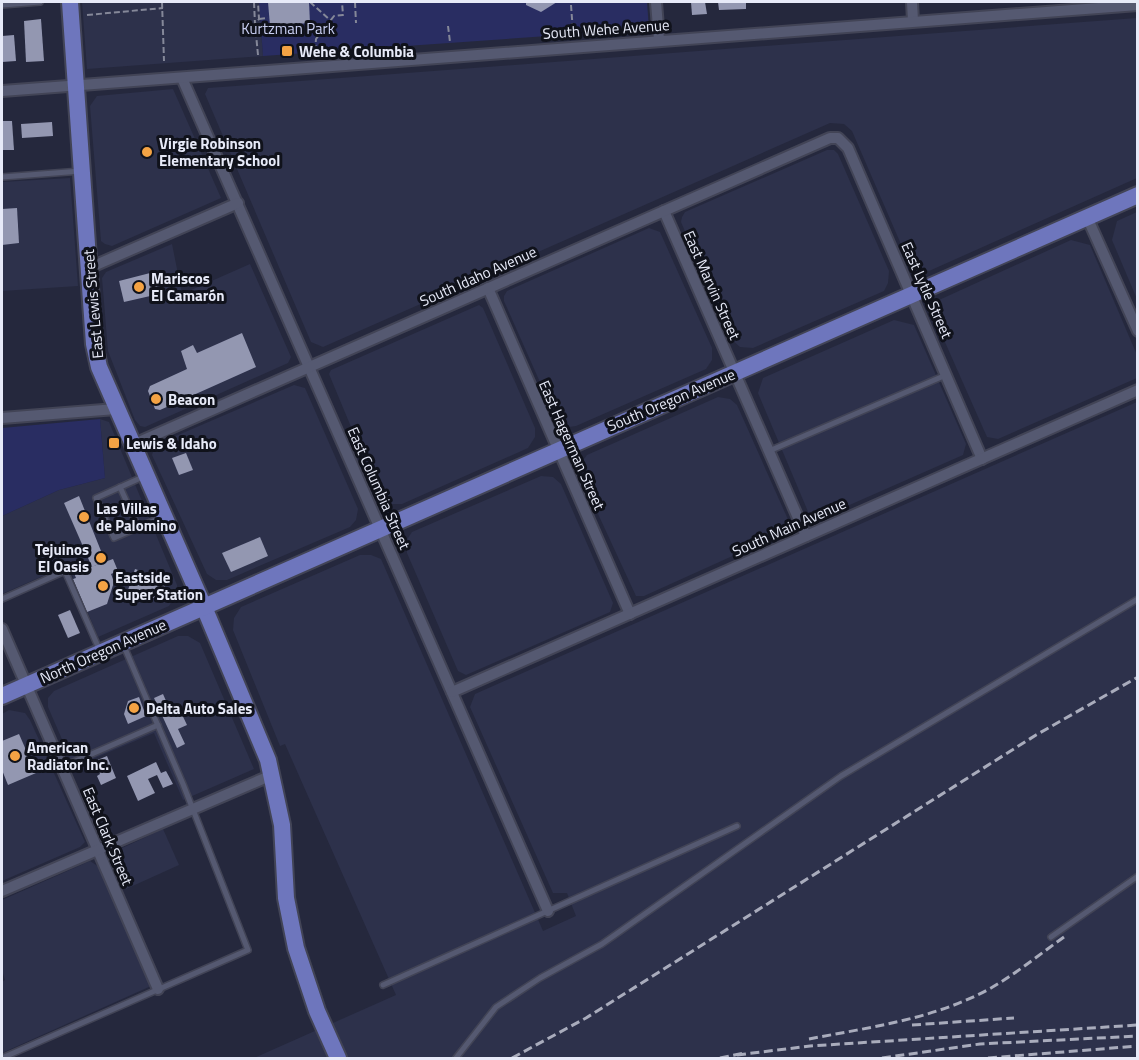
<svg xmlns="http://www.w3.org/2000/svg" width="1139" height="1060" font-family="'Titillium Web',sans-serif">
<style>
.built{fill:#2d314b}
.green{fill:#292d62}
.building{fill:#9397b1}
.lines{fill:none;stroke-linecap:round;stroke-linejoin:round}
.lane-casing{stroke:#424456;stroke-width:8}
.street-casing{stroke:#424456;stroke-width:14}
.primary-casing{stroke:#424456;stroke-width:20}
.path{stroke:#858899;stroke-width:2;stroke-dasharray:6 3;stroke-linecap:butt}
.lane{stroke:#555971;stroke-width:5}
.street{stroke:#555971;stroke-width:10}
.primary{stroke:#6e76bd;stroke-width:16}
.rail{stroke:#a9acbc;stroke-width:3;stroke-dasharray:9 4.5;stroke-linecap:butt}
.poi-dot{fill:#f4a344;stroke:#10121b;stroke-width:2}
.labels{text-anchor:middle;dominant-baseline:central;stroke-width:6;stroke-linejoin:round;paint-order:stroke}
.park-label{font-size:15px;fill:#c9cff2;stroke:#10121b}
.street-label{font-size:15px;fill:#e7eaf8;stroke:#10121b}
.poi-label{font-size:15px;font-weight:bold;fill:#e7eaf8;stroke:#10121b;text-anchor:start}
</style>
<rect width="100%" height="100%" fill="#25283d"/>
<g class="built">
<path d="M82 2H259L263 56 87 69Z"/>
<path d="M1137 18V178L929 271 910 265 852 131 844 124 830 123 323 347 311 342 205 94 208 88Z"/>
<path d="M173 89 221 198 112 246 105 244 101 241 90 106 97 96Z"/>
<path d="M827 150H834L838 154 889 271 888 283 884 291 753 348 740 347 731 339 681 222 682 217 685 212Z"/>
<path d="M70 178 78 286 2 291V182Z"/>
<path d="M1137 212V299L1112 240 1117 221Z"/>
<path d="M649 228 660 232 712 348V360L706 369 576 426 569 427 555 416 504 301V296L507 291Z"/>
<path d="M1071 240 1090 245 1137 355V378L998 439 987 437 933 315 939 300Z"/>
<path d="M172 244 182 294 250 264 291 357 288 363 145 427 140 426 135 420 108 351 102 278 106 272Z"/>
<path d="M479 305 483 308 535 428V437L528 448 402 504H390L379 494 329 374 331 370Z"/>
<path d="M894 320 914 325 966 444 963 455 820 518 809 514 758 393 763 378Z"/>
<path d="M294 385 305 388 358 509 356 520 350 527 227 580H216L207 574 152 455 155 445Z"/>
<path d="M718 397 730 399 737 405 790 524 788 531 644 596H636L580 475 581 463 587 455Z"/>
<path d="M1137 402V1058H254L396 995 285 744 280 746 233 630 234 618 241 607 360 555H371L381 559 543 931 576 916 567 893H553L470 707 475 694Z"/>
<path d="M100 419 109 422 177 585V592L169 606 98 637 68 565 2 594V516L59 490 105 478Z"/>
<path d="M541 476 553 477 561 484 613 603 610 612 466 675 458 671 407 553 406 541 412 532Z"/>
<path d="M178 636H188L200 643 254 769 183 800 154 733 74 767 48 707V698L54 691Z"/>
<path d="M9 710 25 713 30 720 85 842 80 847 2 881V714Z"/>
<path d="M163 829 179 865 126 889 114 858 120 849Z"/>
<path d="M90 861 99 867 151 986 2 1053V982L5 980 2 970V900Z"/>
</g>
<g class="green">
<path d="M259 2H647L649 29 263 56Z"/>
<path d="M100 419 105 478 59 490 2 516V428Z"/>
</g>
<g class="building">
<path d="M268 2H309L310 23 270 26Z"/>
<path d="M526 2H557L541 12 526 5Z"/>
<path d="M691 2H705L707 14 692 15Z"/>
<path d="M718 2H746V9L719 10Z"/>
<path d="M41 19 44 61 26 62 24 21Z"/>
<path d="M14 35 16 61 2 62V36Z"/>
<path d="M2 121H12L14 150H2Z"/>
<path d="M52 122 53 136 22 138 21 124Z"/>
<path d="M17 208 19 243 2 245V209Z"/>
<path d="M154 272 159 294 124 302 119 281Z"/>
<path d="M242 333 256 367 160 410 155 409 148 391 150 386 187 369 181 351 193 345 197 353Z"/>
<path d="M186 453 193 470 179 475 172 458Z"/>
<path d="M79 496 105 561 92 567 64 503Z"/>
<path d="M260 537 268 556 231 572 222 553Z"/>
<path d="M113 559 118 571 111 574 114 582 107 604 87 612 73 579 76 578 74 573Z"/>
<path d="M135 569 159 577 165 587 163 596 153 598 128 590Z"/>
<path d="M70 610 80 633 68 638 58 615Z"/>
<path d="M163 694 170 710 178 706 187 725 178 729 185 744 177 748 154 698Z"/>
<path d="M139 697 146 716 128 724 124 714 128 701Z"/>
<path d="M19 734 36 773 8 785 2 770V741Z"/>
<path d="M107 756 116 778 101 785 97 776 100 774 95 761Z"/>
<path d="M156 762 161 773 166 771 173 784 163 788 157 775 148 779 155 793 138 801 127 776Z"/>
</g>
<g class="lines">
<defs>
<g id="lane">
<path d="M2 5 40 2"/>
<path d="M2 177 81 171"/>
<path d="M769 451 946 375"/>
<path d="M145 476 96 498 114 538 162 517"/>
<path d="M120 487 138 527"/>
<path d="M2 599 65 571 100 651"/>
<path d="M62 767 158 725"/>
<path d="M1051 937 1138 876"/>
<path d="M383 985 737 826"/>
<path d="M2 1058 248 950 183 784 123 644"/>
<path d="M456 1058 496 1007 540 978 602 944 841 776 1138 599"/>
</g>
<g id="street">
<path d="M656 2 659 40"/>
<path d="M912 2 913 21"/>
<path d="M182 78 548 911"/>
<path d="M2 91 1138 5"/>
<path d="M664 211 806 536"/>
<path d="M1087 217 1138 331"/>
<path d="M89 268 238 203"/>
<path d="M488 288 630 614"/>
<path d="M2 418 116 409"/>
<path d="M132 445 830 138H838L848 148 982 459"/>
<path d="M2 629 158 989"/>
<path d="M452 692 1138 390"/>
<path d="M2 891 272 775"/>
</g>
<g id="primary">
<path d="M70 2 94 344 99 367 204 607 268 760 282 825 286 898 296 948 317 1011 338 1058"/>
<path d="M2 696 1138 195"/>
</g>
</defs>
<use href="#lane" class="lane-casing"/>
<use href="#street" class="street-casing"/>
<use href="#primary" class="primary-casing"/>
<g class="path">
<path d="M162 2 164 61"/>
<path d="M254 2 255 24"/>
<path d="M310 2 331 21"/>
<path d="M355 2 356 23"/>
<path d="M571 5 573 32"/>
<path d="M87 15 163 8"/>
<path d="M259 19 268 18"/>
<path d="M448 26 450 42"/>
<path d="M315 51 316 39 334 16 343 15 342 2"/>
<path d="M258 55 255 24 259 19 258 2"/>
</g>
<use href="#lane" class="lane"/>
<use href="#street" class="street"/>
<use href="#primary" class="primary"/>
<g class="rail">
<path d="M912 1025 1014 1018"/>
<path d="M809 1039C871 1027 935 1019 991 988 1017 973 1040 954 1064 937"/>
<path d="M737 1055 810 1046 1138 1025"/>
<path d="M512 1058 586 1018 1036 735 1138 677"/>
<path d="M720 1058 744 1053"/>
<path d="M882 1058 980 1044 1138 1036"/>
<path d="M988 1058 1138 1046"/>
</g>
</g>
<g class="poi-dot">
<rect x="281" y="45" width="12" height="12" rx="3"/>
<circle cx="147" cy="152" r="6"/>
<circle cx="139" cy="287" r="6"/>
<circle cx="156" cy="399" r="6"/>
<rect x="108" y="437" width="12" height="12" rx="3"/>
<circle cx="84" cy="517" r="6"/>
<circle cx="101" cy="558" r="6"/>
<circle cx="103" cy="586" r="6"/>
<circle cx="134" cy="708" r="6"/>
<circle cx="15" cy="756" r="6"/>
</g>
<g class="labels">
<g class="park-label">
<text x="288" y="28">Kurtzman Park</text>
</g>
<g class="street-label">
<text transform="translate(606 29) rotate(-4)">South Wehe Avenue</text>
<text transform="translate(478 276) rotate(-24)">South Idaho Avenue</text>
<text transform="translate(712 285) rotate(66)">East Marvin Street</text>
<text transform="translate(927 290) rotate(66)">East Lytle Street</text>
<text transform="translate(93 304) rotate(-95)">East Lewis Street</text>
<text transform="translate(671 400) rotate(-23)">South Oregon Avenue</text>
<text transform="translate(572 445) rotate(66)">East Hagerman Street</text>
<text transform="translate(379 488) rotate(66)">East Columbia Street</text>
<text transform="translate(789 527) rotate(-24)">South Main Avenue</text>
<text transform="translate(103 651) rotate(-24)">North Oregon Avenue</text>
<text transform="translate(108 836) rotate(67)">East Clark Street</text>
</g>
<g class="poi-label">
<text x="299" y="51">Wehe &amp; Columbia</text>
<text x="159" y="143">Virgie Robinson<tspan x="159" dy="17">Elementary School</tspan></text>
<text x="151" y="278">Mariscos<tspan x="151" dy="17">El Camarón</tspan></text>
<text x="168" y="399">Beacon</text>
<text x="126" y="443">Lewis &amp; Idaho</text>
<text x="96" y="508">Las Villas<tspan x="96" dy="17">de Palomino</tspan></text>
<text x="89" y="549" text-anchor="end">Tejuinos<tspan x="89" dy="17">El Oasis</tspan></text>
<text x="115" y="577">Eastside<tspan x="115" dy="17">Super Station</tspan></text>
<text x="146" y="708">Delta Auto Sales</text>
<text x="27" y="747">American<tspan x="27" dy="17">Radiator Inc.</tspan></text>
</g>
</g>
<rect width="1139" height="1060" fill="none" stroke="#e7eaf8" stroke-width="6"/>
</svg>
